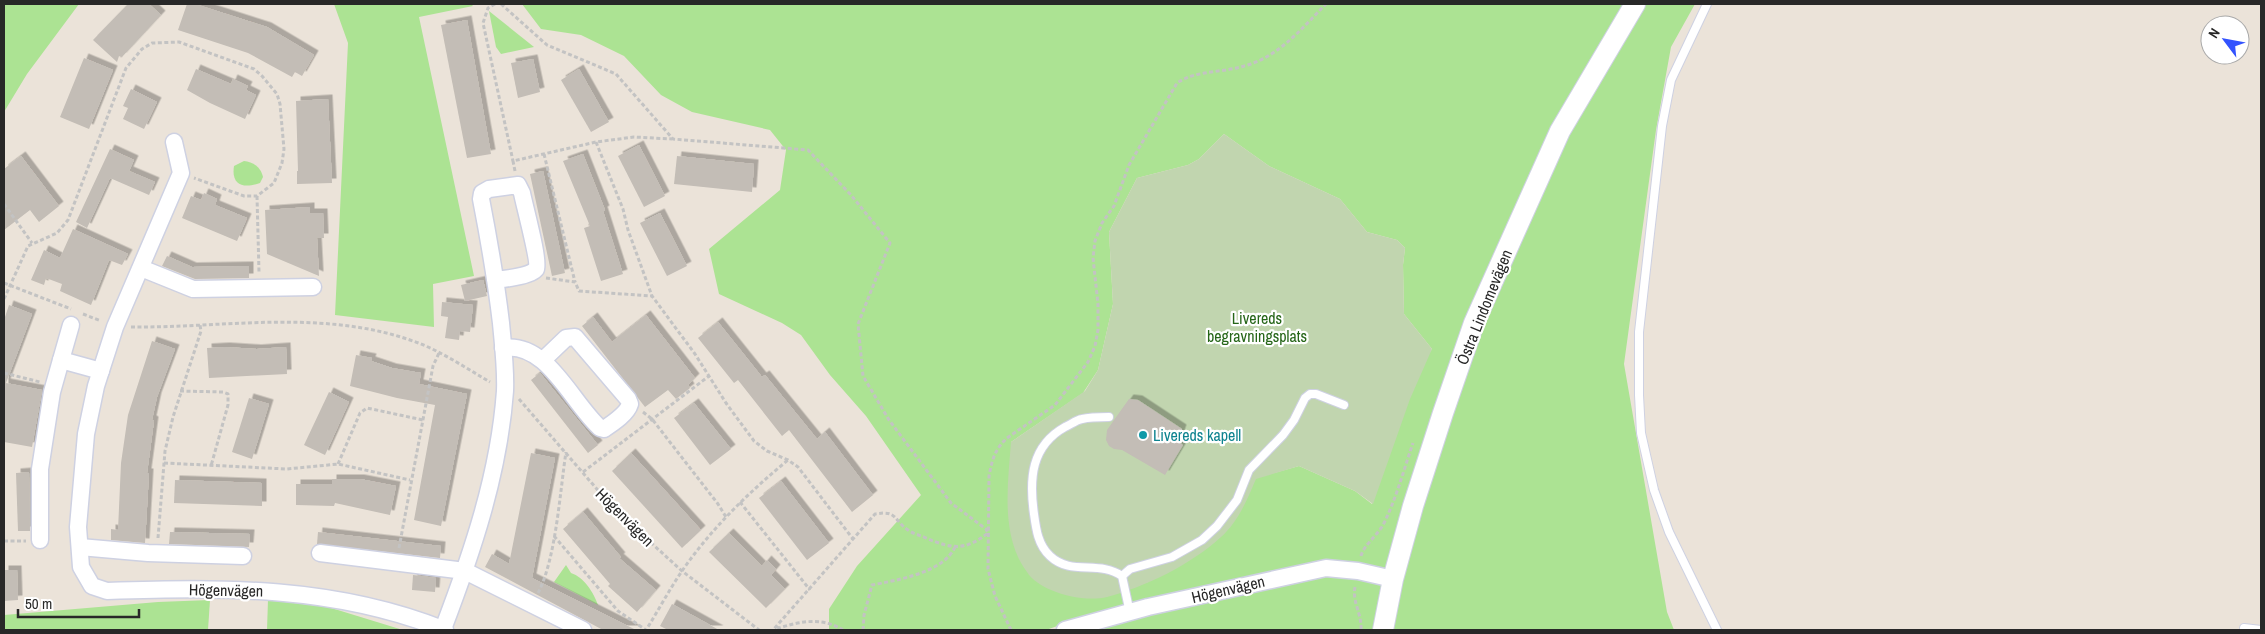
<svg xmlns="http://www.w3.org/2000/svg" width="2265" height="634" font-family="'Archivo Narrow',sans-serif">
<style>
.green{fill:#ace393;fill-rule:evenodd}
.cemetery{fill:#c1d5af}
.building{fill:#c3bdb6;filter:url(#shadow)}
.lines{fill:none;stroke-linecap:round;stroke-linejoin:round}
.service-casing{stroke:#ced1e2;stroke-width:10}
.minor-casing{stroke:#ced1e2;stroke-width:19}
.tertiary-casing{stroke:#ced1e2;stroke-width:22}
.path{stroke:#c3c3c3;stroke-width:3;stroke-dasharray:4 2.5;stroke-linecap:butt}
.service{stroke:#fff;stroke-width:8}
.minor{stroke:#fff;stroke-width:16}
.tertiary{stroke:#fff;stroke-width:20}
.culture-dot{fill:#0f9aa8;stroke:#fff;stroke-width:2}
.labels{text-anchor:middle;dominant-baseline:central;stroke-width:4.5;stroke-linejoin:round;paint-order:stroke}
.street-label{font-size:16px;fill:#282828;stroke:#fff}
.park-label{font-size:16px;fill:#256517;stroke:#fff}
.culture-label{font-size:16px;fill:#0d838f;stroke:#fff;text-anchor:start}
</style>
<defs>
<filter id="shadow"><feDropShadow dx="4.5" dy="-4.5" stdDeviation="0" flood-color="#0004"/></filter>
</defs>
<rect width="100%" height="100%" fill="#ebe3d9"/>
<g class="green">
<path d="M4 4H79L27 74 4 112Z"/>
<path d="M334 4H471L473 6 419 17 474 276 433 284 434 327 335 315 348 43Z"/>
<path d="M522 4H1695L1671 47 1656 130 1624 364 1667 612 1674 630H1080L1066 623 1046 630H829V609L857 566 921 495 866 416 830 375 801 335 782 323 719 294 709 249 780 190 786 150 770 130 692 112 661 95 624 56 581 35 541 29ZM1224 134 1269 166 1340 199 1367 232 1397 240 1405 248 1403 265 1404 314 1432 349 1418 370 1372 504 1355 491 1299 466 1274 473 1055 481 1137 555 1148 582 1105 597 1011 442 1083 393 1098 370 1113 304 1109 232 1137 178 1188 165 1199 159Z"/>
<path d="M489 11 534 47 501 54 496 47Z"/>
<path d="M244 161C253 162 261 167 263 177L260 183C243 189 231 185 234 166Z"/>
<path d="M566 565 571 573C584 577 594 593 598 605L554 582Z"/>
<path d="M210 600 208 630H4V615L158 602Z"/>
<path d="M268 600 328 607 403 630H267Z"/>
</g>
<path class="cemetery" d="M1224 134 1269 166 1340 199 1367 232 1397 240 1405 248 1403 265 1404 314 1432 349 1410 399 1373 504 1355 491 1299 466 1256 479C1247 500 1238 522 1221 537 1192 564 1145 587 1107 597 1090 601 1067 597 1051 590 1042 586 1032 580 1027 572 1000 536 1008 484 1011 442L1085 391 1098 370 1113 304 1109 232 1137 178 1188 165 1199 159Z"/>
<g class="building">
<path d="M128 4H149L161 15 122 57 119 56 117 62 93 40Z"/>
<path d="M187 4H195L267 27 314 55 302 76 295 72 292 77 248 53 178 30Z"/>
<path d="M467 20 491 154 467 158 441 25Z"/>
<path d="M84 58 113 70 89 129 60 117Z"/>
<path d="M533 59 540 92 518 98 511 63Z"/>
<path d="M196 69 231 84 233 79 248 86 246 90 256 95 245 119 210 103 187 90Z"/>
<path d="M579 69 609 122 591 132 561 80Z"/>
<path d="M131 89 157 102 144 129 123 119 128 108 123 106Z"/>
<path d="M328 99 332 183 297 184V171H298L296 101Z"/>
<path d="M639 145 665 196 644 207 618 156Z"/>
<path d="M110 149 134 160 129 171 155 182 149 195 110 178 87 228 76 222Z"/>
<path d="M583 154 605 210 603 211 623 274 601 281 584 228 590 226 563 161Z"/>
<path d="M21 156 59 206 39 222 30 210 4 230V169Z"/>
<path d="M677 156 754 164 752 192 674 184Z"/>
<path d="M543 171 565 273 552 276 530 174Z"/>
<path d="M204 193 217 199 215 205 247 218 237 241 182 218 191 196 201 200Z"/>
<path d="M310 207V213H323L324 238H317L319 276 267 254 265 210Z"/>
<path d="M660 213 687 266 667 276 640 223Z"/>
<path d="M73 229 128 254 122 265 109 260 91 305 60 291 62 284 46 278 44 285 31 280 44 250 60 258Z"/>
<path d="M167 256 192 267 249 266V278L195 279 162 266Z"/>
<path d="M483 280 487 296 465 301 461 285Z"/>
<path d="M442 302 473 305 470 332 460 331 459 340 445 338 448 317 441 316Z"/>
<path d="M9 305 32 314 6 383 42 390 32 447 4 442V320Z"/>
<path d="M646 315 695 378 688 385 690 388 676 399 668 390 645 407 582 326 593 317 612 342Z"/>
<path d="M718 322 762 377 765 375 817 439 825 432 873 495 852 512 789 430 782 436 738 380 734 383 698 338Z"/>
<path d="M152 341 175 349 157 397 152 420 154 421 147 473H149L145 543 111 540V529L118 530 121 463 128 415Z"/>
<path d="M225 347 257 349 286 347 287 374 209 378 207 348Z"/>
<path d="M356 355 372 358 371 361 392 368 421 373 419 384 467 394 441 526 414 520 435 405 397 398 350 386Z"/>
<path d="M540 373 598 445 588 453 531 380Z"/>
<path d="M329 392 349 402 325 455 304 445Z"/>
<path d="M249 398 269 404 252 459 232 452Z"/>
<path d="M1129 399 1138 400 1182 429 1178 441 1183 445 1165 475 1122 450 1114 449 1109 446 1106 440 1107 430Z"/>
<path d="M694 403 731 449 710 465 674 418Z"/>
<path d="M531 453 555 458 532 578 636 630H603L485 567 492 554 509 564Z"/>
<path d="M631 453 701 530 682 548 612 471Z"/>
<path d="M29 472 30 531H18L16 473Z"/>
<path d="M332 479H360L396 486 390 515 335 503 334 506 296 505V484H332Z"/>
<path d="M175 480 262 483V506L174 503Z"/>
<path d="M781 481 829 543 807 560 759 498Z"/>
<path d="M583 512 621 557 619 558 656 590 637 612 608 586 610 584 563 529Z"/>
<path d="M170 532 250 534 249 547 169 544Z"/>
<path d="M318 532 441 546 440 558 317 544Z"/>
<path d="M729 533 762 566 767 560 776 569 771 575 785 589 766 608 709 552Z"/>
<path d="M4 570H17L18 600 4 601Z"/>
<path d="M413 575 436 578 435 592 412 590Z"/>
<path d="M672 604 719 630H668L660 626Z"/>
</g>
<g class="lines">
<defs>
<g id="service">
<path d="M1707 4 1671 80 1662 126 1639 332V395L1641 433 1654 490 1669 532 1717 630"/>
<path d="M1109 417C1100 417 1090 417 1082 419 1076 420 1070 425 1065 427 1031 446 1029 479 1034 514 1036 529 1038 545 1050 556 1071 576 1099 560 1122 576L1130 613"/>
<path d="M1122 576 1130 569 1172 557 1202 540 1217 526 1237 500 1249 470 1283 435 1294 420 1305 398 1310 394H1316L1344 405"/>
<path d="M2244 628 2261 630"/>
</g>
<g id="minor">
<path d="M174 142 181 173 115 327 96 386 86 434 78 527 81 567 92 586 107 591C224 587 335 586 445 630"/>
<path d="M141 268 193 289 313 287"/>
<path d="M71 325 61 360 101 371"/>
<path d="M503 348C547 341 571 402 600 428L604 429C613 423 627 414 630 404L628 399 575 337 566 338 543 360"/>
<path d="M40 540V469L52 392 61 360"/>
<path d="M80 547 148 553 243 556"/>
<path d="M320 553 465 571 583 630"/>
<path d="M443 629C472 553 499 474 505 391 506 369 503 345 501 323 496 281 489 240 481 199L482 193 489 189 518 185 522 193C524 204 540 262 536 269 531 276 504 279 495 280"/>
<path d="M1065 630 1148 607 1326 568 1358 571 1393 579"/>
</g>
<path id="tertiary" d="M1383 630 1393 579 1413 506 1443 413 1474 323 1560 131 1635 4"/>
</defs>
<use href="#service" class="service-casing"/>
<use href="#minor" class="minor-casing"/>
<use href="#tertiary" class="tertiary-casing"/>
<g class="path">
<path d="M495 4 488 8 483 23 513 161"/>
<path d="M501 4 547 45 616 74 673 139 808 150 851 195 890 243 858 324 863 376 889 420 951 503 986 529 988 533C965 551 952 549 926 538 920 535 913 534 908 530 893 520 898 510 875 514L773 630"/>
<path d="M596 142 623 209 628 230 652 296 695 354 726 403 754 441 767 451 788 460 798 467 853 539"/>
<path d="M544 154 575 282"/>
<path d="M515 171 513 161 596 142 634 137 672 139"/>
<path d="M257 196 259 272"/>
<path d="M4 204 32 243"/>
<path d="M546 278 575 282 579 291 652 296"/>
<path d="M4 283 71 309"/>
<path d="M4 299 28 246 57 233 68 220 126 68 142 49 152 43 179 42 254 69 262 76 277 94 280 104 284 149 282 163 274 183 257 196H244L194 178"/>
<path d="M83 314 101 321"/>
<path d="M131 327C223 328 320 309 410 340 438 349 464 367 490 382"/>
<path d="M4 373 40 382"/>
<path d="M180 391 223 392 228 394V405L211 466"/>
<path d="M519 399 615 510 682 571 759 630"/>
<path d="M643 412 652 419 718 504 726 517"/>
<path d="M164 463 287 469 338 464 410 480"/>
<path d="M338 464 360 413 367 408 423 420"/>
<path d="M583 472 709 376"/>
<path d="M740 502 810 590"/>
<path d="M554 536 618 611 646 630C658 611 669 590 682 571 711 529 748 493 788 460"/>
<path d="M158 538 165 451 173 417 201 331 200 325"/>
<path d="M4 541H26"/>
<path d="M399 548 433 366 439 353"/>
<path d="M1361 556C1364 544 1379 535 1385 521 1397 496 1404 469 1413 443"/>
<path d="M1355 587C1352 602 1362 614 1361 630"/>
<path d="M538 593C556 559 560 491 566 452"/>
<path d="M777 627 779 628C801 621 822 617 843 630"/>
<path d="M863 630 864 615 872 585C897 580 943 573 955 547"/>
<path d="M1011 630 995 596 988 569 989 476C992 460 995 449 1007 438L1055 405 1088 362 1095 346 1098 330V304L1093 258 1095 241 1102 223 1114 206 1129 165 1177 83C1196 70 1222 73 1244 66 1279 57 1302 28 1326 4"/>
</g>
<use href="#service" class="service"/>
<use href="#minor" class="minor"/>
<use href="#tertiary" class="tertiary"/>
</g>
<circle class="culture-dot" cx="1143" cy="435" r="5"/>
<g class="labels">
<g class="street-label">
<text transform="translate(1484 307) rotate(-68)">Östra Lindomevägen</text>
<text transform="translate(625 517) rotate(45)">Högenvägen</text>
<text transform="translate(1228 589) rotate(-13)">Högenvägen</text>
<text transform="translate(226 590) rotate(1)">Högenvägen</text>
</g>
<g class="park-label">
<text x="1257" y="318">Livereds<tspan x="1257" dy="18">begravningsplats</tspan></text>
</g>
<g class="culture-label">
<text x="1153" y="435">Livereds kapell</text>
</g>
</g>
<rect width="2265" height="634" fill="none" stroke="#282828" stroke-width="10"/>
<g transform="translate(2225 40) rotate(302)"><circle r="24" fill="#ffffff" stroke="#a9a9a9"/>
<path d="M0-4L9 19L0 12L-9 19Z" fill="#3353fe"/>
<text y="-8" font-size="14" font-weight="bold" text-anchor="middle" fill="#282828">N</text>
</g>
<path d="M18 609v8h121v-8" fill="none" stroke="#282828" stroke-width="2.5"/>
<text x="25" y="609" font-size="15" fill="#282828" stroke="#ffffff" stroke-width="4" paint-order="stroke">50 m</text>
</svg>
